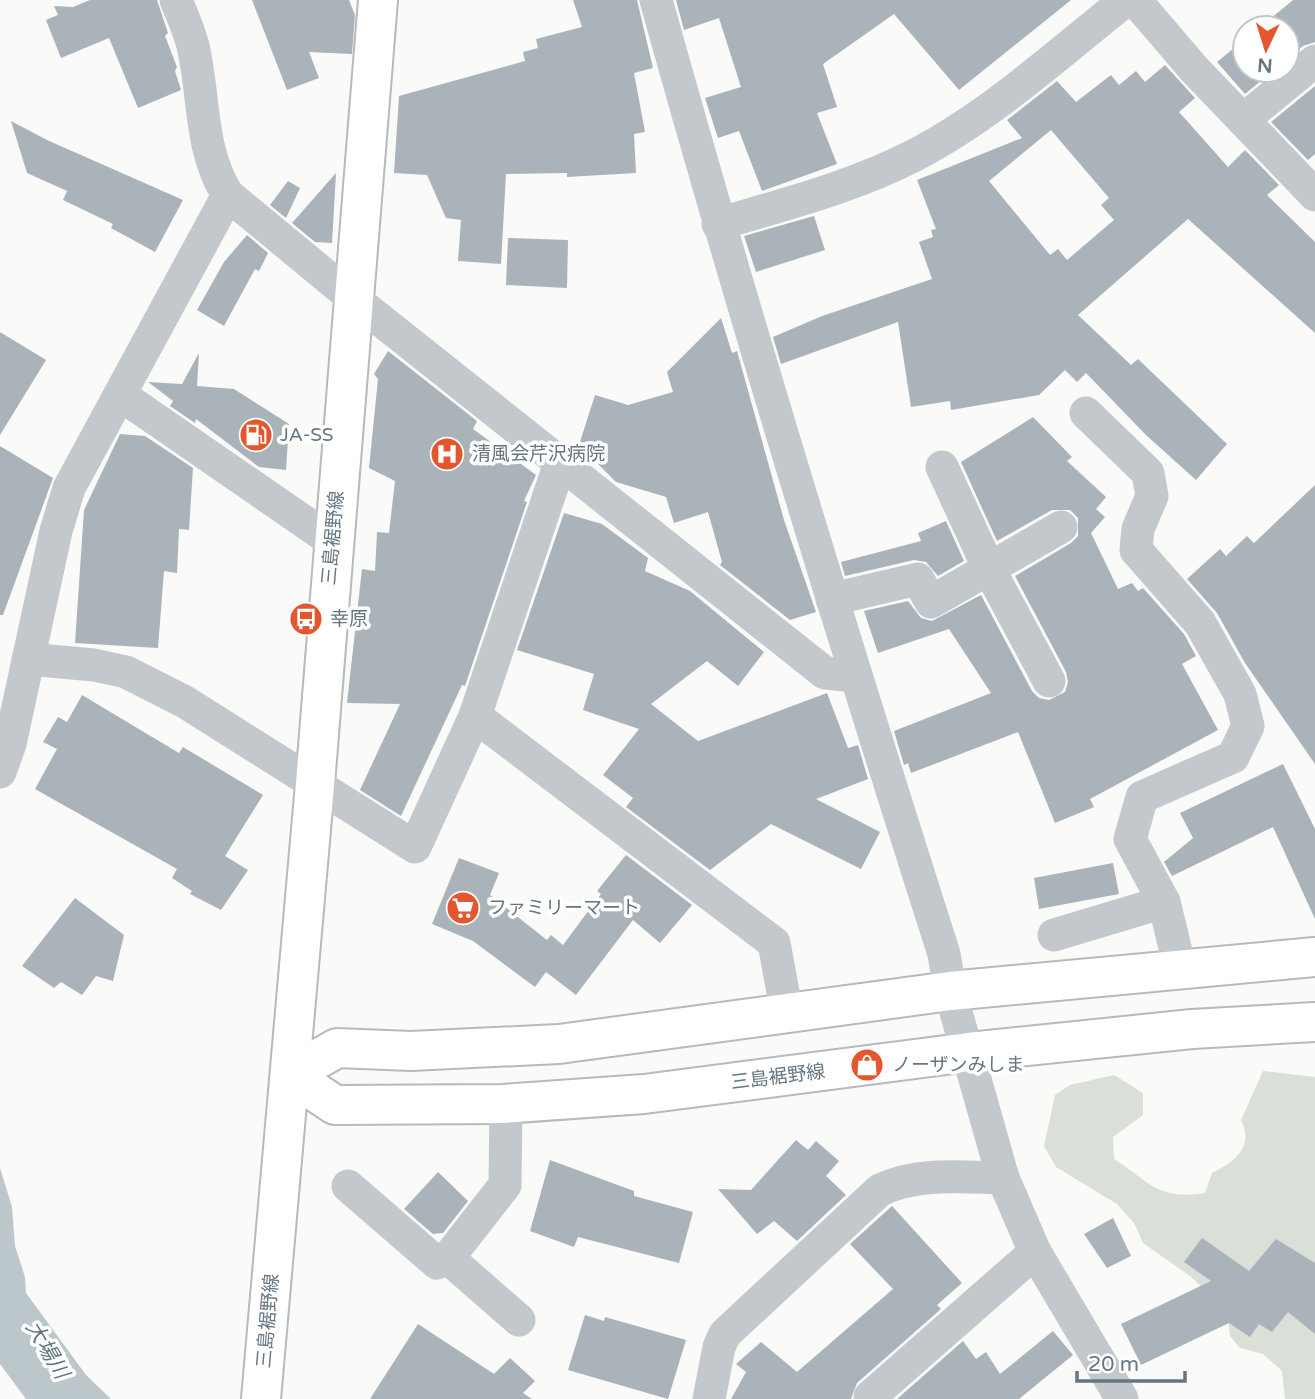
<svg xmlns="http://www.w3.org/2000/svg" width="1315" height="1399" font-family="'Varela Round','Noto Sans JP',sans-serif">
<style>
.green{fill:#dadfd7}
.water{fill:#bbc7cb}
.building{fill:#aab3b9;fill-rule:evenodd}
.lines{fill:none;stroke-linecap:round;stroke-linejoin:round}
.primary-casing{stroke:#b5babe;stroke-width:42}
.minor{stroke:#c3c8cc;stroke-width:33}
.primary{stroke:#fff;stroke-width:38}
.labels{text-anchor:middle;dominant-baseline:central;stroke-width:7;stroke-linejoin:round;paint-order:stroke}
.poi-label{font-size:19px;fill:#657683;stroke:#fff;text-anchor:start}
.street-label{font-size:19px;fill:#657683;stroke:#fff}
.water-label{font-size:21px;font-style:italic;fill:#60757c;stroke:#fff}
</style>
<rect width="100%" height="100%" fill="#fafaf8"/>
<path class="green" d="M1263 1071 1315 1077V1399H1285L1282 1371 1263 1354 1240 1348 1230 1336 1228 1318 1210 1295 1190 1276 1143 1243 1134 1223 1117 1204 1056 1167 1044 1146 1055 1095 1070 1085 1114 1075 1143 1093V1115L1113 1137 1114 1159C1151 1183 1158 1200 1205 1193L1212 1173C1234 1162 1255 1147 1241 1120Z"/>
<path class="water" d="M0 1168 12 1207 15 1246 25 1277 26 1293 86 1375 111 1399H26L0 1364Z"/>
<g class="building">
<path d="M90 0H157L168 33 165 36 177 67 175 71 181 90 138 108 109 38 61 58 46 20 58 15 54 6 73 7Z"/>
<path d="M252 0H349L355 15 352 54 309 52 319 78 287 90Z"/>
<path d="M573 0H637L653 68 634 73 645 132 634 134 636 173 567 177V173L506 174 501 264 458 261 461 220 446 218 427 175 394 173 399 96 525 61 523 52 538 48 536 39 582 27Z"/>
<path d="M676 0H1071L959 90 894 14 823 64 837 107 817 113 837 164 762 191 739 131 718 138 705 98 741 87 719 18 684 30Z"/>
<path d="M1293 0H1315V42L1303 46 1287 59V28H1259Z"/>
<path d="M1245 39V70H1274L1245 94 1217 62Z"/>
<path d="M1165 65 1195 98 1179 112 1228 167 1245 150 1279 185 1267 195 1315 242V333L1188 219 1078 315 1131 365 1138 359 1227 444 1196 480 1146 435 1086 373 1077 382 1065 370 1039 395 951 410 950 401 911 407 898 322 781 364 773 337 822 316 932 279 919 242 933 237 931 230 936 229 917 180 1022 138 1007 120 1057 81 1076 102 1111 75 1119 85 1136 71 1145 82ZM1051 130 1109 198 1101 205 1114 220 1067 260 1058 249 1050 255 989 181Z"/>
<path d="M1315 86V154L1308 160 1271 122Z"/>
<path d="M11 121 47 140 183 200 155 252 111 228 113 224 63 200 67 191 27 173Z"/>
<path d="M336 173 332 243 315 242 292 223Z"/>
<path d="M288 181 300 188 286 218 270 205Z"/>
<path d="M814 216 825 250 756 272 744 236Z"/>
<path d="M247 235 268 253 259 271 255 269 224 326 197 310 224 262Z"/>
<path d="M508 238 568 240 567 288 506 285Z"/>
<path d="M721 318 732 353 737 351 784 520 816 612 790 620 720 565 722 562 708 512 674 523 666 497 616 482 579 445 595 395 628 405 673 392 667 372Z"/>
<path d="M0 332 46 360 0 435Z"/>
<path d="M388 351 477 421 473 429 536 475 524 501 527 502 465 686 462 685 401 816 360 790 400 704 347 703 362 569 375 571 377 532 389 533 395 481 369 468 378 379 374 374Z"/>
<path d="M199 353 197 386 234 389 289 424 286 470 259 467 196 419 195 423 170 406 173 401 148 382 182 384Z"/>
<path d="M1033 417 1072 457 1067 461 1106 497 1096 509 1105 517 1091 533 1118 589 1132 583 1138 591 1143 588 1184 634 1196 656 1182 664 1218 730 1090 799 1094 807 1055 823 1018 732 911 773 908 763 904 765 894 731 991 693 949 629 878 653 864 611 908 601 921 618 932 621 981 595 1032 691 1039 698 1049 700 1065 692 1068 682 1066 672 1015 576 1071 543 1078 536V518L1070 510H1052L997 541 961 462Z"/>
<path d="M120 434 145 436 193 468 189 530 179 529 177 573 164 571 158 648 75 643 84 510Z"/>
<path d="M0 446 53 478 3 615H0Z"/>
<path d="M1315 485V764L1245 663 1217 613 1187 579 1220 549 1226 556 1247 536 1254 543Z"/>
<path d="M564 513 602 524 648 558 645 571 690 591 764 652 738 686 707 661 651 704 698 741 827 693 848 748 858 745 868 779 816 799 880 832 861 869 771 824 710 870 626 807 633 798 603 775 639 729 583 710 594 674 517 650Z"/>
<path d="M946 521 964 561 938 576 926 562 914 560 845 576 841 562 921 541 918 533Z"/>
<path d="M82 695 179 753 183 747 263 795 225 856 248 870 221 910 190 894 192 891 172 878 177 869 35 789 57 749 43 742 58 717 67 722Z"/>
<path d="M1283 764 1315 829V919L1273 827 1172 876 1164 862 1193 838 1180 813Z"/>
<path d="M626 855 692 905 660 943 633 920 576 995 546 972 535 987 473 941 432 924 459 858 499 873 490 895 547 940 551 935 563 945 601 894 597 891Z"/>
<path d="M1113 863 1119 894 1039 909 1034 878Z"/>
<path d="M75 898 124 935 113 981 96 976 82 995 61 982 54 988 22 966Z"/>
<path d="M796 1140 808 1150 816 1141 839 1161 826 1176 846 1195 797 1241 774 1221 757 1234 718 1189 751 1190Z"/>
<path d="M550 1160 634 1191V1196L693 1212 679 1263 578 1237 574 1247 530 1231Z"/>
<path d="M438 1172 468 1201 443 1233 433 1234 404 1209Z"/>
<path d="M892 1206 962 1283 937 1305 941 1309 857 1383 851 1399H731L746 1372 736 1364 761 1342 797 1372 893 1289 850 1244Z"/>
<path d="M1113 1218 1131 1256 1107 1268 1084 1234Z"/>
<path d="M1202 1238 1249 1271 1276 1239 1315 1263V1334L1288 1312 1272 1332 1259 1324 1250 1337 1229 1323 1141 1365 1121 1324 1211 1281 1184 1262Z"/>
<path d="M585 1315 604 1321 605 1317 686 1340 668 1399 568 1370Z"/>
<path d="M418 1324 494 1374 510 1358 535 1381 523 1393 532 1399H370Z"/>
<path d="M1053 1331 1073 1355 1019 1399H897L963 1341 976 1359 986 1352 1000 1374Z"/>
</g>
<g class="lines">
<defs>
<g id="primary">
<path d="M1315 957 950 991 559 1044 411 1051 337 1048 290 1075 335 1105 502 1104 644 1094 969 1052 1192 1029 1315 1022"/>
<path d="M261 1399 315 784 378 0"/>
</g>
</defs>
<use href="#primary" class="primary-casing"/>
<g class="minor">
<path d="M656 0C745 320 843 638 944 954L950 991 1003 1178 1035 1252 1122 1399"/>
<path d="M1135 0 1194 69 1315 195"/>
<path d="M1243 120 1315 61"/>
<path d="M228 195 354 299 825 673 855 676"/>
<path d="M718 224C785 204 853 187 915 155 992 115 1059 53 1126 0"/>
<path d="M122 396 332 541"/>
<path d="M1086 413 1148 473 1152 496 1138 529 1136 550 1200 623 1240 694 1248 726 1233 757 1142 797 1130 839 1164 902 1180 968"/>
<path d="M942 467 989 569 1049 681"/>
<path d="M832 599 918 579 931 602 1061 527"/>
<path d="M28 659 94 665 126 672 185 702 415 847 475 716 560 463"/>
<path d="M475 716 774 943 787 1014"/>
<path d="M0 772 10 744 56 531 69 488 228 195C199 150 205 97 193 46 189 30 182 15 176 0"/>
<path d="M1054 935 1164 902"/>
<path d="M348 1186 437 1263 448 1258 519 1320"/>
<path d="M448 1258 505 1185 506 1104"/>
<path d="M870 1397 1035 1252"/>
<path d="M709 1399 719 1347 725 1334 880 1190C918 1172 961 1177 1003 1178"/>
</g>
<use href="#primary" class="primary"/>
</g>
<defs>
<symbol id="fuel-disc" viewBox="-11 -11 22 22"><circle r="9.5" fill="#e4572e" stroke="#fff"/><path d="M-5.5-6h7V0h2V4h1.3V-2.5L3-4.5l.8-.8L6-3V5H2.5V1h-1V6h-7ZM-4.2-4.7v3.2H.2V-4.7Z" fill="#fff"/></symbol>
<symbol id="hospital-disc" viewBox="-11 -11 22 22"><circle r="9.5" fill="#e4572e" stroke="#fff"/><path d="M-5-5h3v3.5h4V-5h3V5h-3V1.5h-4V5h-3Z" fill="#fff"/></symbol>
<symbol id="bus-disc" viewBox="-11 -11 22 22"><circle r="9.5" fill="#e4572e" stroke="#fff"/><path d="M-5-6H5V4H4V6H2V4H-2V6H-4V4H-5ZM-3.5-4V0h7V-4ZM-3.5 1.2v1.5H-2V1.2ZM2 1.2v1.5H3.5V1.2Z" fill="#fff"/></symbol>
<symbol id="supermarket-disc" viewBox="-11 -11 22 22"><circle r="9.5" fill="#e4572e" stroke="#fff"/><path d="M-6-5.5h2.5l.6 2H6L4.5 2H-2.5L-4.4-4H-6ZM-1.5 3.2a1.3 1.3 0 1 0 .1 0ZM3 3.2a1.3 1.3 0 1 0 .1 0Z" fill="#fff"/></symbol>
<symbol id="shop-disc" viewBox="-11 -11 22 22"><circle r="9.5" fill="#e4572e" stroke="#fff"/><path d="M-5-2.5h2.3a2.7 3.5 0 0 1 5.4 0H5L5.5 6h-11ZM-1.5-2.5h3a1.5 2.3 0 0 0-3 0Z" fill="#fff"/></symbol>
</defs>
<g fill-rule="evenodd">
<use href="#fuel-disc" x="237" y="416" width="38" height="38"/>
<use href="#hospital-disc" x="428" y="435" width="38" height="38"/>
<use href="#bus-disc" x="287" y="600" width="38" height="38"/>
<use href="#supermarket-disc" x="444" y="889" width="38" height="38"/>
<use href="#shop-disc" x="848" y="1046" width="38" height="38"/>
</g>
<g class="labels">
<g class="poi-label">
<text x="280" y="435">JA-SS</text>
<text x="472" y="454">清風会芹沢病院</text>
<text x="330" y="619">幸原</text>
<text x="488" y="908">ファミリーマート</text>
<text x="892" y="1065">ノーザンみしま</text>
</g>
<g class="street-label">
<text transform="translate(333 538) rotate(-85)">三島裾野線</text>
<text transform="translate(778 1077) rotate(-7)">三島裾野線</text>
<text transform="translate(268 1321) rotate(-85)">三島裾野線</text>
</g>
<g class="water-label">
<text transform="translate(47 1350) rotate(59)">大場川</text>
</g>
</g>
<g transform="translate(1266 49) rotate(184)"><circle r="33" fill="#ffffff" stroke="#c1c8cd" stroke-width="2"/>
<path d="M0-5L12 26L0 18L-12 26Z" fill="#e4572e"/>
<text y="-10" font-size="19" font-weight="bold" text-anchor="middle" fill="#657683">N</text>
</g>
<path d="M1077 1371v10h108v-10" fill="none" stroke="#657683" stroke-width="3.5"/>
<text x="1088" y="1371" font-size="21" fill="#657683" stroke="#ffffff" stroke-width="5" paint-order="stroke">20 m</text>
</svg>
